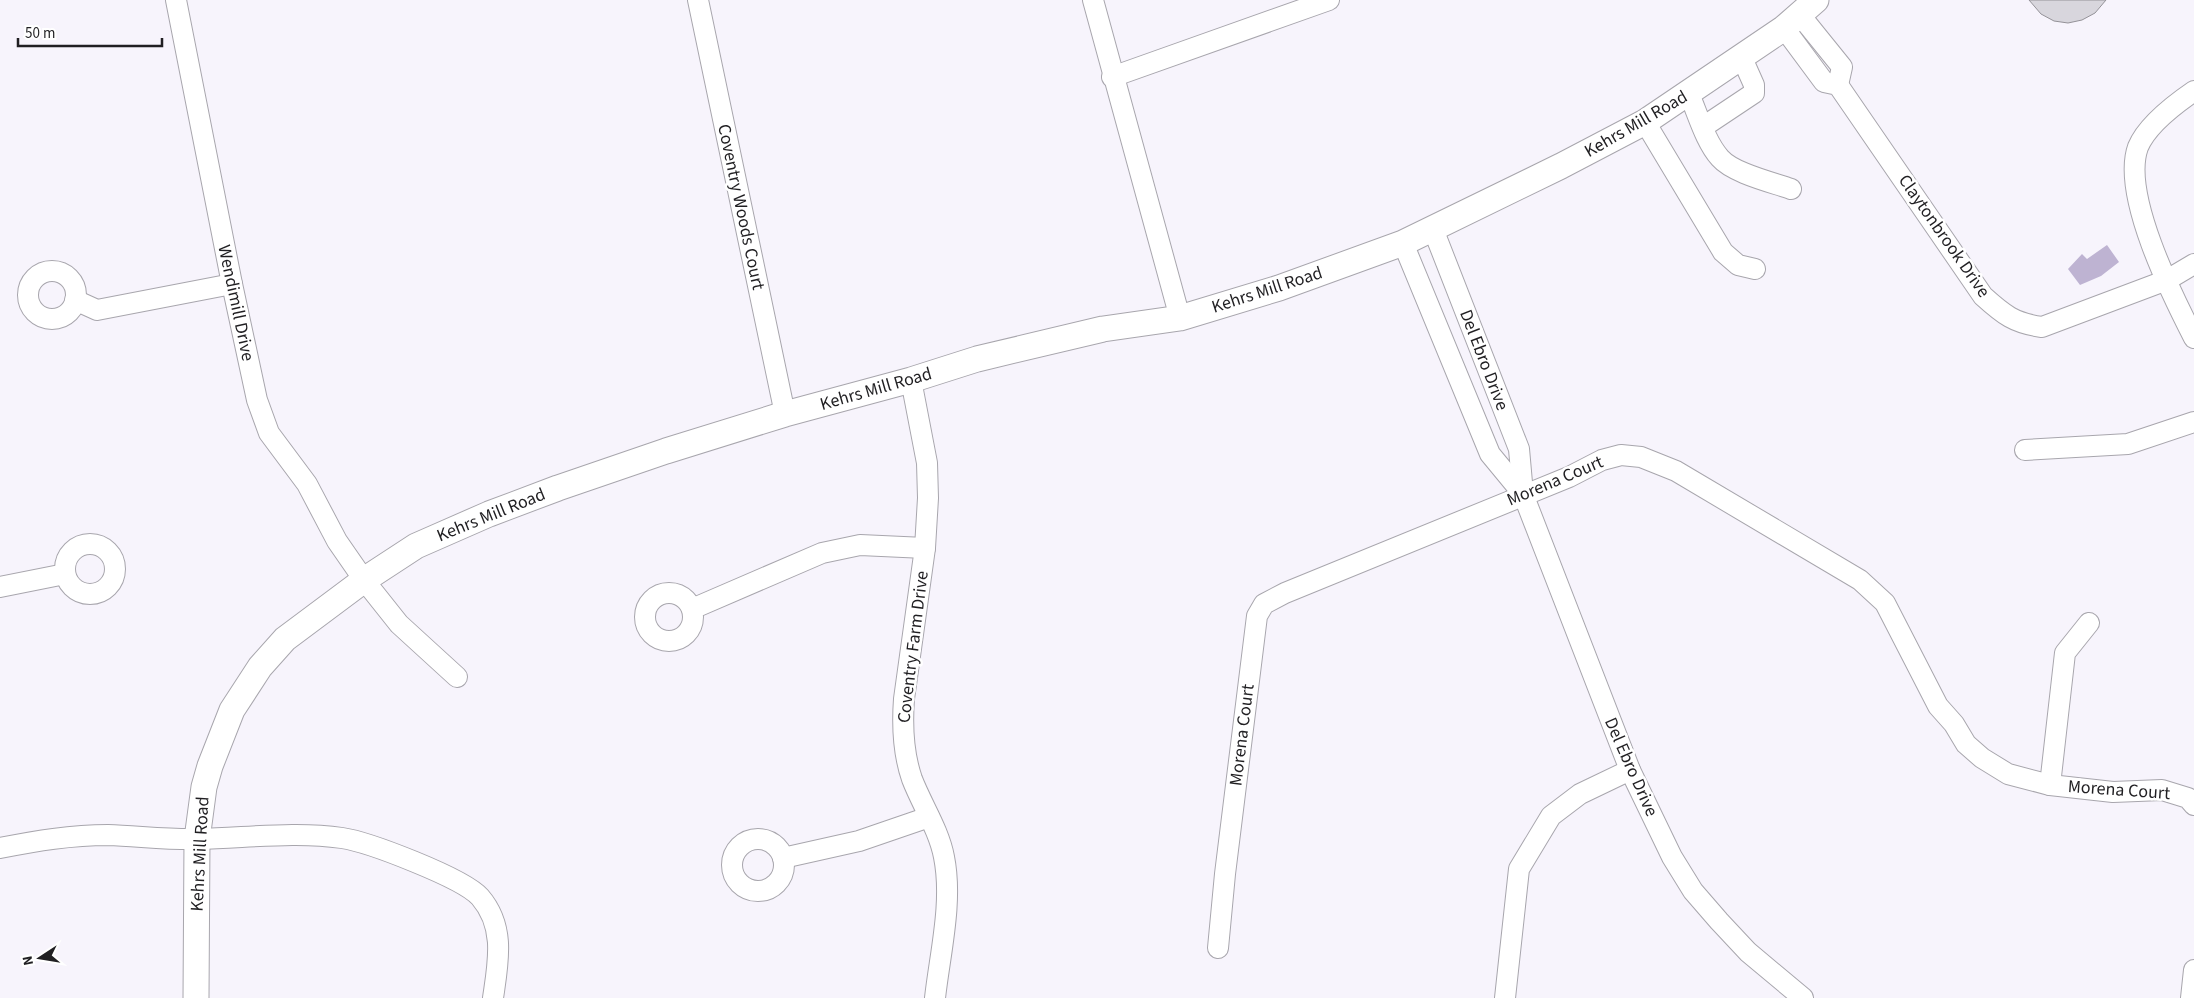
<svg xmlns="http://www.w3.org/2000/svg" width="2194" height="998" font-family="'Source Sans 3',sans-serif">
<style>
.water{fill:#beb3d2}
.building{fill:#d8d6dd;stroke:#949298}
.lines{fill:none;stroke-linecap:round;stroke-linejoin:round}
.minor-casing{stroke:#a8a6ad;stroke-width:22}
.major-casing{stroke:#a8a6ad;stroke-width:27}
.minor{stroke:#fff;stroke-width:20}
.major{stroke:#fff;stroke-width:25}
.labels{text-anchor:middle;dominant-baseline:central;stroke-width:5;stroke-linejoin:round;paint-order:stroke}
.street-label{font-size:18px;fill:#201f22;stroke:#fff}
</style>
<rect width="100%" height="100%" fill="#f7f4fc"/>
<path class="water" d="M2107 245 2119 262 2101 276 2080 285 2068 269 2082 254 2087 259Z"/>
<path class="building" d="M2029 0H2106L2095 13 2082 20 2068 23 2054 21 2041 14Z"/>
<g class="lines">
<defs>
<g id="minor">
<path d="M176 0 232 284 257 400 269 433 307 484 337 541 364 580 399 624 457 677"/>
<path d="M698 0 785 414"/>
<path d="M1093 0 1180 318"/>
<path d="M1800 15 1842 67 1838 85"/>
<path d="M1784 28 1824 82 1838 85 1983 296C2004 315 2014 323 2042 327L2167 280 2194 264"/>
<path d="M1112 77 1329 0"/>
<path d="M2194 91C2175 104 2147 125 2138 147 2121 194 2172 295 2194 338"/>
<path d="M1689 94C1698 114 1705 141 1720 158 1733 173 1771 182 1791 189"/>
<path d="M1645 122 1723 252 1738 265 1755 269"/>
<path d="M1703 127 1754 93V85L1742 58"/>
<path d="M1433 229 1519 449 1523 494 1630 770 1672 857 1693 891 1719 921 1748 952 1803 998"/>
<path d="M1403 243 1490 454 1523 494"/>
<circle cx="52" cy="295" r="24"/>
<path d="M75 300 97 310 232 284"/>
<path d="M911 380 927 463 928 498 925 548 904 699C902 726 903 753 912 779 922 805 939 830 944 857 953 902 940 953 935 998"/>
<path d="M2025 450 2128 444 2194 422"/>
<circle cx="90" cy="569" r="25"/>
<path d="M0 587 65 574"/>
<circle cx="669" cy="617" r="24"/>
<path d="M692 609 822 553 860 545 925 548"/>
<path d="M2050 785 2065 653 2089 623"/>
<circle cx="758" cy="865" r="26"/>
<path d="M0 848C36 841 71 835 108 835 138 836 169 840 199 839 246 838 296 831 342 838 369 842 463 878 480 897 506 927 498 963 493 998"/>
<path d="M783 858 859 841 929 817"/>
<path d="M1218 948 1225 874 1257 616 1264 604 1285 593 1569 477 1602 460 1621 455 1641 457 1676 471 1860 580 1885 603 1938 706 1954 724 1966 744 1982 758 2008 774 2050 785 2113 792 2162 790 2188 798 2194 805"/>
<path d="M1505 998 1519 869 1551 816 1580 794 1630 770"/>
<path d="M2191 998 2194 970"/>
</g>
<path id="major" d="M196 998 197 839 204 787 210 766 232 710 260 667 285 639 364 580 416 546 489 514 558 488 666 451 785 414 911 380 977 359 1103 329 1180 318 1279 288 1403 243 1561 166 1645 122 1784 28 1816 0"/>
</defs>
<use href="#minor" class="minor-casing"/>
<use href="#major" class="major-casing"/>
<use href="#minor" class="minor"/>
<use href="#major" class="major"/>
</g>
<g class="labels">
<g class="street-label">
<text transform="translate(1636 124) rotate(-30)">Kehrs Mill Road</text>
<text transform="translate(741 207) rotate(78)">Coventry Woods Court</text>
<text transform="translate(1944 236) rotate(55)">Claytonbrook Drive</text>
<text transform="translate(1267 290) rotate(-18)">Kehrs Mill Road</text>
<text transform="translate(236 303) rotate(78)">Wendimill Drive</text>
<text transform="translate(1484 360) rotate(69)">Del Ebro Drive</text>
<text transform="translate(876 389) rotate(-16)">Kehrs Mill Road</text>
<text transform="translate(1555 481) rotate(-23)">Morena Court</text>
<text transform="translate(491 515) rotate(-22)">Kehrs Mill Road</text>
<text transform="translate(913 647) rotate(-83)">Coventry Farm Drive</text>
<text transform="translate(1242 735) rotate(-83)">Morena Court</text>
<text transform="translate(1631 767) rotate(66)">Del Ebro Drive</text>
<text transform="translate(2119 790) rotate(4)">Morena Court</text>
<text transform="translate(200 854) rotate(-87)">Kehrs Mill Road</text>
</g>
</g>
<g transform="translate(40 958) rotate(258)" stroke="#ffffff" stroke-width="4" paint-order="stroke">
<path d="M0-4L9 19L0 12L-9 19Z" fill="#201f22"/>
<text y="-8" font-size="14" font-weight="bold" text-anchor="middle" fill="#201f22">N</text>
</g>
<path d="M18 38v8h144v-8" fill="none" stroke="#201f22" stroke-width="2.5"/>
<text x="25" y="38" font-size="15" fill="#201f22" stroke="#ffffff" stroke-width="4" paint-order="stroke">50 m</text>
</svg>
